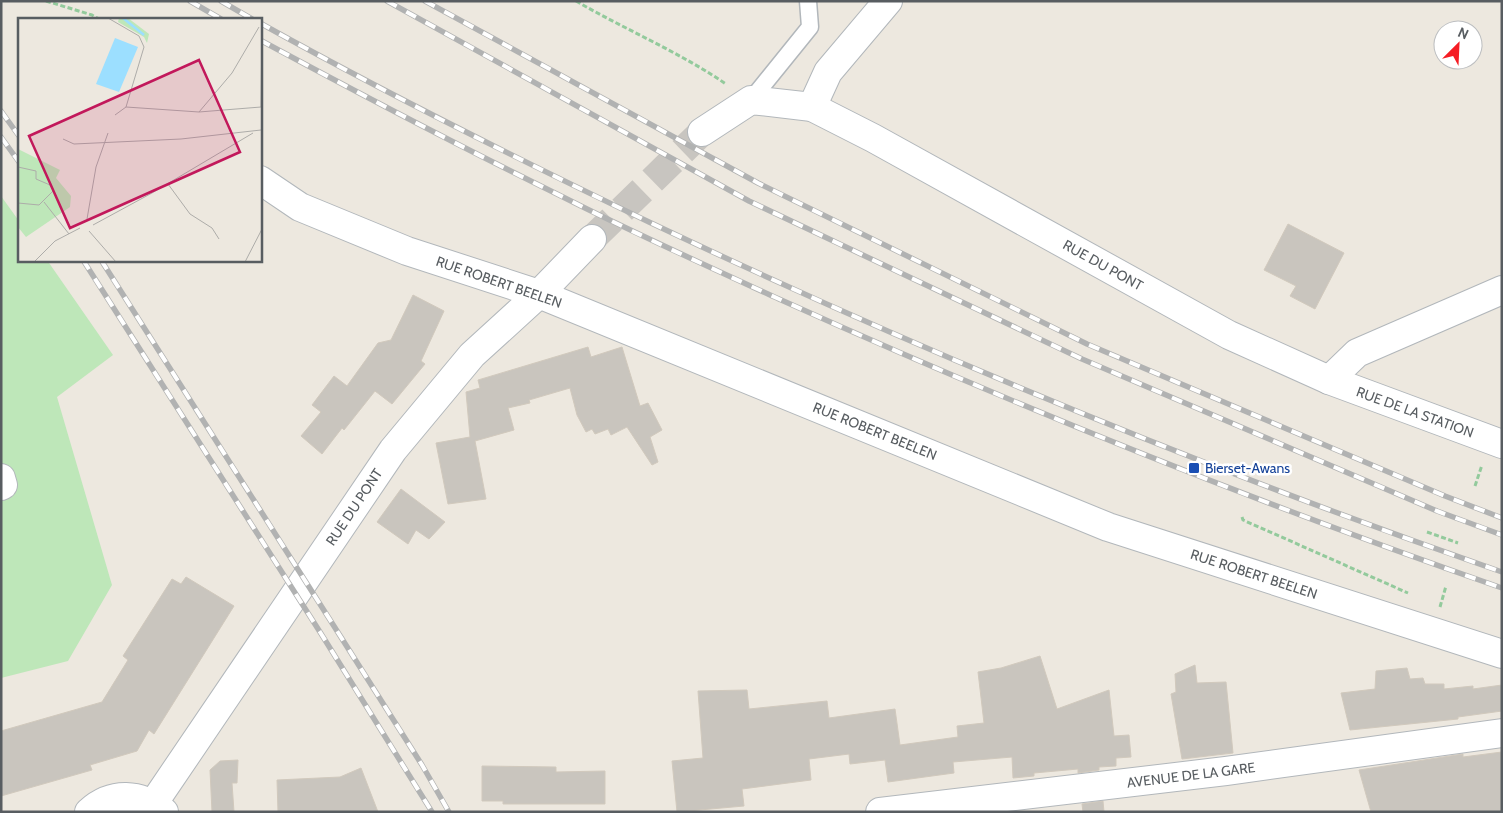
<svg xmlns="http://www.w3.org/2000/svg" width="1503" height="813" font-family="Cabin,sans-serif">
<style>
.green{fill:#bee7b9}
.building{fill:#c9c5be;stroke:#d1c9bd}
.lines{fill:none;stroke-linecap:round;stroke-linejoin:round}
.tertiary-tunnel{stroke:#c8c5c0;stroke-width:28;stroke-dasharray:28 14;stroke-linecap:butt}
.service-casing{stroke:#b2b7bb;stroke-width:19}
.minor-casing{stroke:#b2b7bb;stroke-width:30}
.tertiary-casing{stroke:#b2b7bb;stroke-width:30}
.path{stroke:#93ca9c;stroke-width:3;stroke-dasharray:5 2.5;stroke-linecap:butt}
.service{stroke:#fff;stroke-width:16}
.minor{stroke:#fff;stroke-width:28}
.tertiary{stroke:#fff;stroke-width:28}
.rail-casing{stroke:#b1b2b2;stroke-width:5.5}
.rail{stroke:#fff;stroke-width:4;stroke-dasharray:11;stroke-linecap:butt}
.transit-dot{fill:#1a4fb4;stroke:#fff;stroke-width:2}
.labels{text-anchor:middle;dominant-baseline:central;stroke-width:5;stroke-linejoin:round;paint-order:stroke}
.street-label{font-size:14px;fill:#585d61;stroke:#fff}
.transit-label{font-size:14px;fill:#164399;stroke:#fff;text-anchor:start}
.inset-river{fill:none;stroke:#9cdfff;stroke-width:2.5}
.inset-road{fill:none;stroke:#adaca9;stroke-width:1}
.view{fill:#c2185b;fill-opacity:0.15;stroke:#c2185b;stroke-width:2.5}
.inset-edge{fill:none;stroke:#585d61;stroke-width:2.5}
</style>
<rect width="100%" height="100%" fill="#ede8df"/>
<path class="green" d="M1 196 19 221V260H47L113 355 57 397 112 585 68 661 1 678Z"/>
<g class="building">
<path d="M1288 224 1344 253 1315 309 1290 296 1296 286 1264 270Z"/>
<path d="M413 295 444 311 421 361 425 364 392 404 375 391 344 430 342 428 322 454 301 436 321 412 312 405 334 376 347 386 378 343 391 340Z"/>
<path d="M588 347 591 357 622 347 640 406 648 403 662 430 650 437 658 462 652 465 627 427 611 435 608 429 595 434 592 429 586 432 577 415 570 388 529 400 530 403 508 408 514 430 475 441 486 499 448 504 436 443 470 437 466 392 480 388 478 380Z"/>
<path d="M401 489 445 522 429 539 416 530 408 544 377 522Z"/>
<path d="M186 577 234 606 154 734 149 730 137 751 90 765 92 770 1 796V731L102 702 128 660 123 656 172 579 181 584Z"/>
<path d="M1040 656 1057 709 1109 690 1114 736 1129 735 1131 757 1116 758V766L1099 767V770L1078 773V769L1034 773V776L1013 778 1012 757 953 762 954 773 888 782 885 760 850 764 849 754 809 759 811 780 742 789 744 806 677 812 672 761 703 758 698 691 747 690 749 709 827 701 829 718 895 709 900 745 958 737 957 726 984 723 978 672 1001 668Z"/>
<path d="M1195 665 1197 683 1226 682 1233 753 1182 759 1171 694 1176 692 1175 674Z"/>
<path d="M1407 668 1410 679 1423 678 1425 684H1444V689L1473 686V689L1502 685V711L1458 717V719L1350 730 1341 693 1375 689 1376 671Z"/>
<path d="M1502 752V812H1371L1359 770 1463 754V757Z"/>
<path d="M238 760 237 783H232L234 812H212L210 770 220 761Z"/>
<path d="M482 766 556 767V772L605 771V804H503V801H482Z"/>
<path d="M361 768 378 812H278L277 780 340 777Z"/>
<path d="M1103 801 1104 812H1083L1082 804Z"/>
</g>
<g class="lines">
<path class="tertiary-tunnel" d="M592 239 702 132"/>
<defs>
<path id="service" d="M751 100 810 27 808 1"/>
<g id="minor">
<path d="M812 107 828 72 888 1"/>
<path d="M260 180 300 207 407 251 539 294 1108 527 1502 654"/>
<path d="M1329 380 1357 353 1502 290"/>
<path d="M1 478 3 485 1 486"/>
<path d="M880 812 1226 771 1502 733"/>
</g>
<g id="tertiary">
<path d="M702 132 751 100 812 107 873 138 1229 335 1329 380 1502 444"/>
<path d="M153 804 393 450 472 355 539 294 592 239"/>
<path d="M89 812C112 791 140 793 164 812"/>
</g>
</defs>
<use href="#service" class="service-casing"/>
<use href="#minor" class="minor-casing"/>
<use href="#tertiary" class="tertiary-casing"/>
<g class="path">
<path d="M46 1 92 15 99 19"/>
<path d="M576 1C626 30 679 52 726 84"/>
<path d="M1475 486 1482 465"/>
<path d="M1242 517 1243 520 1408 593"/>
<path d="M1427 532 1458 543"/>
<path d="M1440 607 1446 586"/>
</g>
<use href="#service" class="service"/>
<use href="#minor" class="minor"/>
<use href="#tertiary" class="tertiary"/>
<defs>
<g id="rail">
<path d="M190 1 221 19"/>
<path d="M221 1 252 19"/>
<path d="M387 1 749 201 1082 359 1437 511 1502 535"/>
<path d="M425 1 758 183 1087 344 1445 496 1502 518"/>
<path d="M260 23C387 94 518 159 649 222 927 354 1211 471 1502 572"/>
<path d="M260 40C360 94 461 147 563 197 634 233 707 266 779 299 1016 406 1257 503 1502 588"/>
<path d="M1 111 19 136"/>
<path d="M1 137 19 162"/>
<path d="M83 260 320 632 432 812"/>
<path d="M101 260 332 623 422 765 449 812"/>
</g>
</defs>
<use href="#rail" class="rail-casing"/>
<use href="#rail" class="rail"/>
</g>
<rect class="transit-dot" x="1188" y="462" width="12" height="12" rx="2.5"/>
<g class="labels">
<g class="street-label">
<text transform="translate(1103 265) rotate(29)">RUE DU PONT</text>
<text transform="translate(499 282) rotate(19)">RUE ROBERT BEELEN</text>
<text transform="translate(1415 412) rotate(20)">RUE DE LA STATION</text>
<text transform="translate(875 431) rotate(22)">RUE ROBERT BEELEN</text>
<text transform="translate(354 507) rotate(-56)">RUE DU PONT</text>
<text transform="translate(1254 574) rotate(18)">RUE ROBERT BEELEN</text>
<text transform="translate(1191 775) rotate(-7)">AVENUE DE LA GARE</text>
</g>
<g class="transit-label">
<text x="1205" y="468">Bierset-Awans</text>
</g>
</g>
<g transform="translate(18 18)">
<rect width="244" height="244" fill="#ede8df"/>
<path d="M101 0H110L131 16 129 25 126 19 100 4ZM0 131 42 152 38 160 53 178 52 189 8 219 0 209Z" fill="#bee7b9"/>
<path d="M97 20 120 29 101 74 78 66Z" fill="#9cdfff"/>
<path class="inset-river" d="M105 0 126 17"/>
<path class="inset-road" d="M90 0 121 18 126 29 108 89M181 94 214 55 241 9M97 97 108 89 181 94 243 89 244 5M45 121 56 126 163 121 243 112M0 149 18 153V161L32 167 36 172 21 187 0 185M150 166 172 196 194 210 201 221M26 184 51 216M69 201 78 149 90 115M75 207 134 175 235 115M71 213 98 244M16 244 37 223 62 210M227 244 244 211"/>
<path class="view" d="M181 42 222 134 52 210 11 118Z"/>
<rect width="244" height="244" class="inset-edge"/>
</g>
<rect width="1503" height="813" fill="none" stroke="#585d61" stroke-width="5"/>
<g transform="translate(1458 45) rotate(24)"><circle r="24" fill="#ffffff" stroke="#bcbec0"/>
<path d="M0-4L9 19L0 12L-9 19Z" fill="#f51d24"/>
<text y="-8" font-size="14" font-weight="bold" text-anchor="middle" fill="#585d61">N</text>
</g>
</svg>
